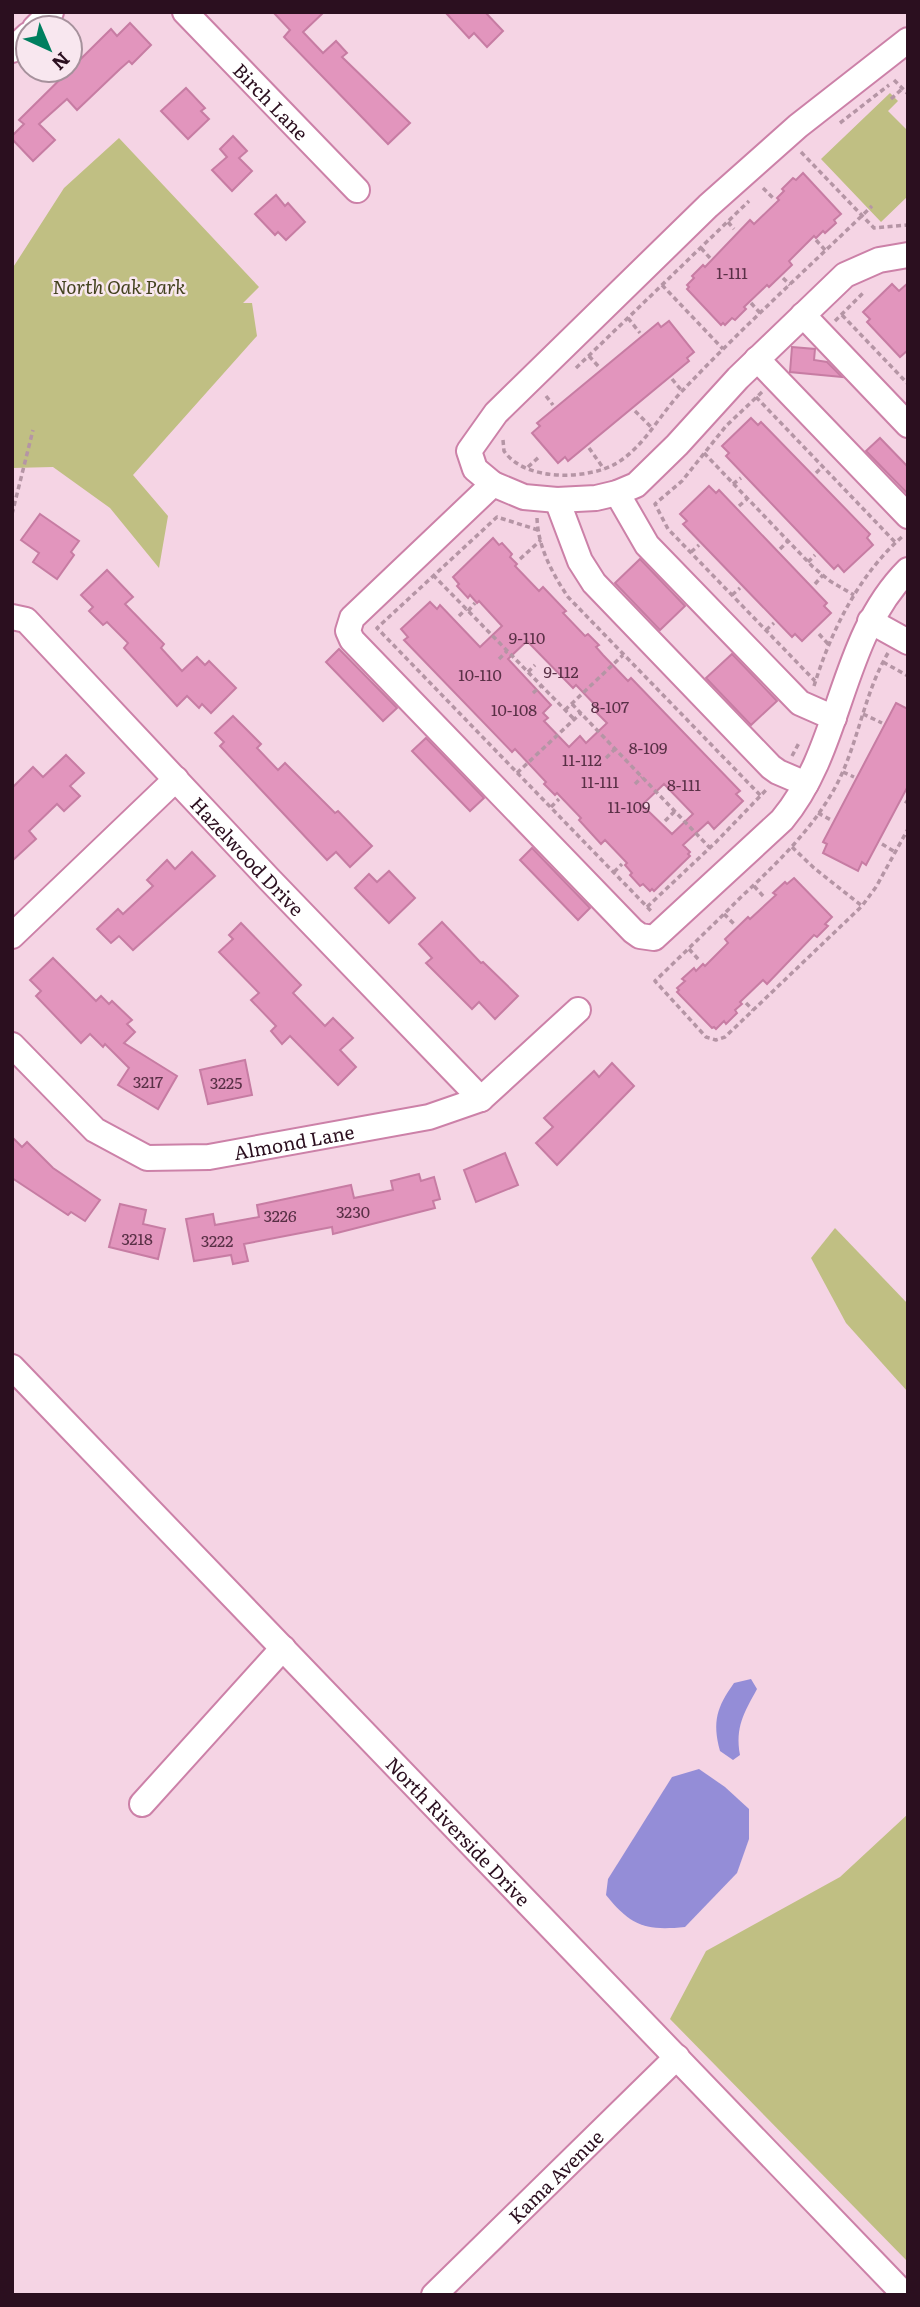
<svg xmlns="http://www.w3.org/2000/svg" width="920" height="2307" font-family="Literata,serif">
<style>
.green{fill:#c0bf83}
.water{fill:#948dd7}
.building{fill:#e295bd;stroke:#c77ca3;stroke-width:2;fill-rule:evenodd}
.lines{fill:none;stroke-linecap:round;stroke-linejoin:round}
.minor-casing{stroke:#cc81a8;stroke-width:28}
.path{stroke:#b595a5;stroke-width:3.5;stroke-dasharray:5 3.5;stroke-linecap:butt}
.minor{stroke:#fff;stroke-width:24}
.labels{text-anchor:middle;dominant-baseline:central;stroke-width:5;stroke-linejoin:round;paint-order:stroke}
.number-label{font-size:16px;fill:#593046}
.street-label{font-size:19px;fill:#2b0f1f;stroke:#f8e7ef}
.park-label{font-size:19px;font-style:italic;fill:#43421e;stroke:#f8e7ef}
</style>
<rect width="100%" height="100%" fill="#f5d4e4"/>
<g class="green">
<path d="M890 93 898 101 888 111 908 131V196L881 222 821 159Z"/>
<path d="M119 138 259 287 243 303H252L257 336 133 475 168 516 159 568 110 508 53 467 12 468V269L64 188Z"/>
<path d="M835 1228 908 1304V1392L846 1323 811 1258Z"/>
<path d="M908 1814V2262L670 2019 706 1951 840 1877Z"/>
</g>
<g class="water">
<path d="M751 1679 757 1689C744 1713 735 1727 740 1755L733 1760 720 1751C712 1721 717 1707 734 1683Z"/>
<path d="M699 1769 725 1787 749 1809V1839L737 1873 685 1927C645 1931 631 1926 606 1895L608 1879 672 1777Z"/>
</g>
<g class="building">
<path d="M273 12H324L303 32 323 53 336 41 347 53 342 57 410 123 388 144 284 37 290 30Z"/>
<path d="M445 12H485L503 31 487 47 474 33 469 38Z"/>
<path d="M130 23 151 45 132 64 129 61 120 69 77 110 67 99 39 124 55 140 33 161 12 139V136L24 124 19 120 111 29 117 36Z"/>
<path d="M186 88 205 108 201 111 209 119 188 139 161 111Z"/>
<path d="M233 136 247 151 239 158 252 171 232 191 212 170 227 157 220 149Z"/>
<path d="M803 173 841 214 834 220 836 223 825 233 823 231 816 238 814 236 789 261 792 265 769 287 767 285 744 307 746 309 735 320 732 318 725 325 723 323 721 325 687 289 689 287 687 285 694 278 692 276 703 265 705 267 750 220 754 224 779 200 777 198 784 191 782 189 793 178 796 180Z"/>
<path d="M276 195 285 206 288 203 305 222 286 240 278 232 275 235 255 214Z"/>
<path d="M908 283V350L900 357 867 322 870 319 863 312 892 284 899 291Z"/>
<path d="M669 321 694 352 687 358 689 361 568 461 565 457 558 463 532 433 540 426 537 423 658 323 661 327Z"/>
<path d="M792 347 815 349 814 360 827 362 842 377 790 372Z"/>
<path d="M751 418 758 425 761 422 870 534 867 538 873 545 844 572 838 565 834 569 726 456 729 453 722 446Z"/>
<path d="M880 438 908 467V494L866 451Z"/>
<path d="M709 486 716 493 719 490 827 603 824 606 831 613 802 641 795 634 792 637 683 524 687 521 680 514Z"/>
<path d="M40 514 79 541 71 552 74 555 57 579 33 562 39 553 21 540Z"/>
<path d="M493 538 499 545 502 543 512 554 510 557 517 564 515 566 539 591 543 587 566 611 563 613 585 636 588 634 599 645 596 647 603 655 628 681 631 678 740 791 736 794 743 801 714 829 708 822 683 845 690 852 688 854 690 856 654 891 652 889 650 891 643 884 640 886 630 875 632 873 625 865 627 863 605 840 601 844 579 820 581 818 557 793 555 795 544 784 546 782 515 749 512 752 404 640 408 637 401 629 430 602 437 609 440 605 480 647 502 626 479 601 477 603 470 595 468 598 457 586 459 584 453 577ZM527 641 573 688 576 685 599 709 596 712 607 723 586 743 580 736 569 747 544 721 548 718 543 713 551 705 508 659ZM664 784 693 814 672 834 642 805Z"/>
<path d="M640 559 685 606 660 630 615 583Z"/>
<path d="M107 570 133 597 125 604 164 644 161 648 182 671 197 657 205 665 209 661 236 688 211 713 202 704 199 708 187 696 177 706 124 648 128 643 107 622 103 625 89 611 93 607 81 595Z"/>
<path d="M339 649 397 708 383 721 326 662Z"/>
<path d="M732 654 777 701 751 725 706 678Z"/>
<path d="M896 703 908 709V786L866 865 862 862 858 871 823 853 827 844 823 842Z"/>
<path d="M233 716 261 744 257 748 278 770 285 763 335 813 338 811 372 846 350 867 336 852 327 860 220 746 224 742 215 733Z"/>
<path d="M426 738 484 798 470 811 412 751Z"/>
<path d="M66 755 84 773 70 786 80 796 64 811 57 804 29 831 36 839 12 861V788L33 767 43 777Z"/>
<path d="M532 848 590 908 578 920 520 860Z"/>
<path d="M192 852 215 876 133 950 119 936 111 943 97 929 118 909 123 914 153 886 147 880 167 860 175 869Z"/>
<path d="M389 871 415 898 389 923 355 888 369 874 377 882Z"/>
<path d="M794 878 832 917 825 924 828 926 817 937 814 935 767 984 763 980 740 1002 742 1004 735 1010 737 1013 726 1024 724 1021 716 1029 714 1027 712 1028 677 992 679 990 677 988 685 981 682 979 694 968 696 971 703 964 705 966 728 943 725 939 748 917 750 919 776 895 773 893 785 882 787 884Z"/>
<path d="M442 922 481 963 483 962 518 996 495 1019 479 1002 472 1009 426 963 432 958 419 944Z"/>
<path d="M241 923 301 985 293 993 325 1026 333 1018 353 1038 340 1050 356 1067 338 1085 290 1036 282 1044 271 1031 276 1026 251 1000 259 993 219 952 233 939 229 935Z"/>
<path d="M53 958 96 1001 101 996 109 1004 112 1001 132 1020 127 1024 135 1032 124 1043 177 1076 158 1109 118 1085 129 1068 105 1044 103 1047 90 1034 81 1043 36 996 41 991 30 980Z"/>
<path d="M245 1060 252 1095 208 1104 200 1070Z"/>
<path d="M612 1063 634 1086 557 1165 536 1143 553 1127 544 1118 594 1071 599 1077Z"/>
<path d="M12 1137 22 1147 27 1142 53 1168 100 1200 85 1221 71 1212 68 1215 12 1178Z"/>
<path d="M505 1153 518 1185 476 1202 464 1170Z"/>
<path d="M419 1174 421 1181 434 1177 440 1199 433 1201 435 1208 333 1234 332 1227 244 1244 248 1261 233 1264 231 1255 194 1261 186 1219 213 1214 215 1225 259 1217 257 1205 351 1185 354 1198 393 1190 391 1181Z"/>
<path d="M120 1204 146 1210 143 1224 165 1229 158 1259 109 1247Z"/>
</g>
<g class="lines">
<defs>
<g id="minor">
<path id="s1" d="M185 12 357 190"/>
<path d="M35 28 51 12"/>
<path d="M908 40 798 126 708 206 496 413 469 451 475 469 493 484 352 618 348 631 352 640 633 931 640 936 654 938 782 820C843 747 839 639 908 570"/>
<path d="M12 50 28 35"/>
<path d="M803 315 908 425"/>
<path d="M757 359 908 516"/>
<path d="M493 484 524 497 557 500 596 498 617 493 636 485 677 445 738 378 845 275 879 260 908 255"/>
<path d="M617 493 647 545 800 703 834 718"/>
<path d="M557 500 580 561 594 583 771 767 778 772 806 784"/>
<path id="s2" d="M12 617 26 620 269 879 481 1099"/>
<path d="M870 621 908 642"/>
<path d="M12 936 176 779"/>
<path id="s3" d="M12 1045 95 1130 147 1158 209 1157 429 1117 481 1099 578 1010"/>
<path id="s4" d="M12 1367 905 2295"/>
<path d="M142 1804 283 1648"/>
<path id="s5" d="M434 2295 677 2057"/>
</g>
</defs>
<use href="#minor" class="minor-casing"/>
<g class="path">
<path d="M894 80 908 94"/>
<path d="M891 99 902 89"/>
<path d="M840 123 889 85"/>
<path d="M801 152 874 228 908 225"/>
<path d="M763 188 773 198"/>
<path d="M728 222 734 229"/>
<path d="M816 240 826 251"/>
<path d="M701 248 710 258"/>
<path d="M783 278 790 285"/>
<path d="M662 285 723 349"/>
<path d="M751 303 761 314"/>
<path d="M842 315 908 384"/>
<path d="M628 318 640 333"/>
<path d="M835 321 864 292"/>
<path d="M589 356 599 367"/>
<path d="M576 368 749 201"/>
<path d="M672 379 682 391"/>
<path d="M762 392 726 426 682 481 655 504 668 529 815 681"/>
<path d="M546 396 553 405"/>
<path d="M756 397 895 542"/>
<path d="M635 411 652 428"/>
<path d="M503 440 504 451C525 482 588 480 617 463 646 445 661 412 685 388 745 325 810 266 872 206"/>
<path d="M589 448 604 469"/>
<path d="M704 453 813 567 830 581 854 595"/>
<path d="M528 467 539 457"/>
<path d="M816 473 823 466"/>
<path d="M733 484 741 478"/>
<path d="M739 506 747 499"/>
<path d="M12 514 33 430"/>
<path d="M537 518C538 547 552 573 568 597L761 796"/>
<path d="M538 530 497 517 377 628 653 913"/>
<path d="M780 549 788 541"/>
<path d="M691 552 699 545"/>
<path d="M520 559 541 540"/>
<path d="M808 562 815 555"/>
<path d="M433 575 574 719"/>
<path d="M815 584 823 575"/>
<path d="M732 595 740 588"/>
<path d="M468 611 475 603"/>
<path d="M459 616 466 609"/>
<path d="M766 630 774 623"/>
<path d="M819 634 829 645"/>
<path d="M888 653C862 697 858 749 832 793 808 834 774 866 740 898 712 926 684 953 655 981L706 1037 716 1040 725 1037 862 906 876 887 908 829"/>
<path d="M499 659 507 651"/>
<path d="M883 662 908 676"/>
<path d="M528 672 535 665"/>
<path d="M814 686C831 631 859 574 904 535"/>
<path d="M533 693 541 686"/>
<path d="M572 704 710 848"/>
<path d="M565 710 623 655"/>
<path d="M863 714 882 723"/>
<path d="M792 756 800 741"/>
<path d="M606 758 615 749"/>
<path d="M843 772 854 777"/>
<path d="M517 773 581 713"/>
<path d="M635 784 642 777"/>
<path d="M905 801 908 803"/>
<path d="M551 807 559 799"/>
<path d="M818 813 831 820"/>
<path d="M665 821 675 811"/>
<path d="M882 844 895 852"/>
<path d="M792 847 814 868 862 906"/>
<path d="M614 872 622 864"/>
<path d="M754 886 764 897"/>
<path d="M647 907 716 842 767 789"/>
<path d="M724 914 734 924"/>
<path d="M689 949 699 960"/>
<path d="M746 1003 753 1010"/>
</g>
<use href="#minor" class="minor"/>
</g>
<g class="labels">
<g class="number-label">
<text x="732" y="272">1-111</text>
<text x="527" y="637">9-110</text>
<text x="561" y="671">9-112</text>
<text x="480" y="674">10-110</text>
<text x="610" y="706">8-107</text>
<text x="514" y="709">10-108</text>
<text x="648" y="747">8-109</text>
<text x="582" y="759">11-112</text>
<text x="600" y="781">11-111</text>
<text x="684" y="784">8-111</text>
<text x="629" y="806">11-109</text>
<text x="148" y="1081">3217</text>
<text x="226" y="1082">3225</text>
<text x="353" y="1211">3230</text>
<text x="280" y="1215">3226</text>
<text x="137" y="1238">3218</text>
<text x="217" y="1240">3222</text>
</g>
<g class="street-label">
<text stroke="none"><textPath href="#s1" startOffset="124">Birch Lane</textPath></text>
<text stroke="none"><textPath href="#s2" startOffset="338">Hazelwood Drive</textPath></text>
<text stroke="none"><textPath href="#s3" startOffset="326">Almond Lane</textPath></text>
<text stroke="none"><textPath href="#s4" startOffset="644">North Riverside Drive</textPath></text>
<text stroke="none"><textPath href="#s5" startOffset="170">Kama Avenue</textPath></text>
</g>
<g class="park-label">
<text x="119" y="286">North Oak Park</text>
</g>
</g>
<rect width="920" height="2307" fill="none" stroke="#2b0f1f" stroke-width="28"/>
<g transform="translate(49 49) rotate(136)"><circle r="33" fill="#f8e7ef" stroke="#a6919c" stroke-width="2"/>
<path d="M0-5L12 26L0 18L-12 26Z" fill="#007f5f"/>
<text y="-10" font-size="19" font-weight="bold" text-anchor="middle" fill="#2b0f1f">N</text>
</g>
</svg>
